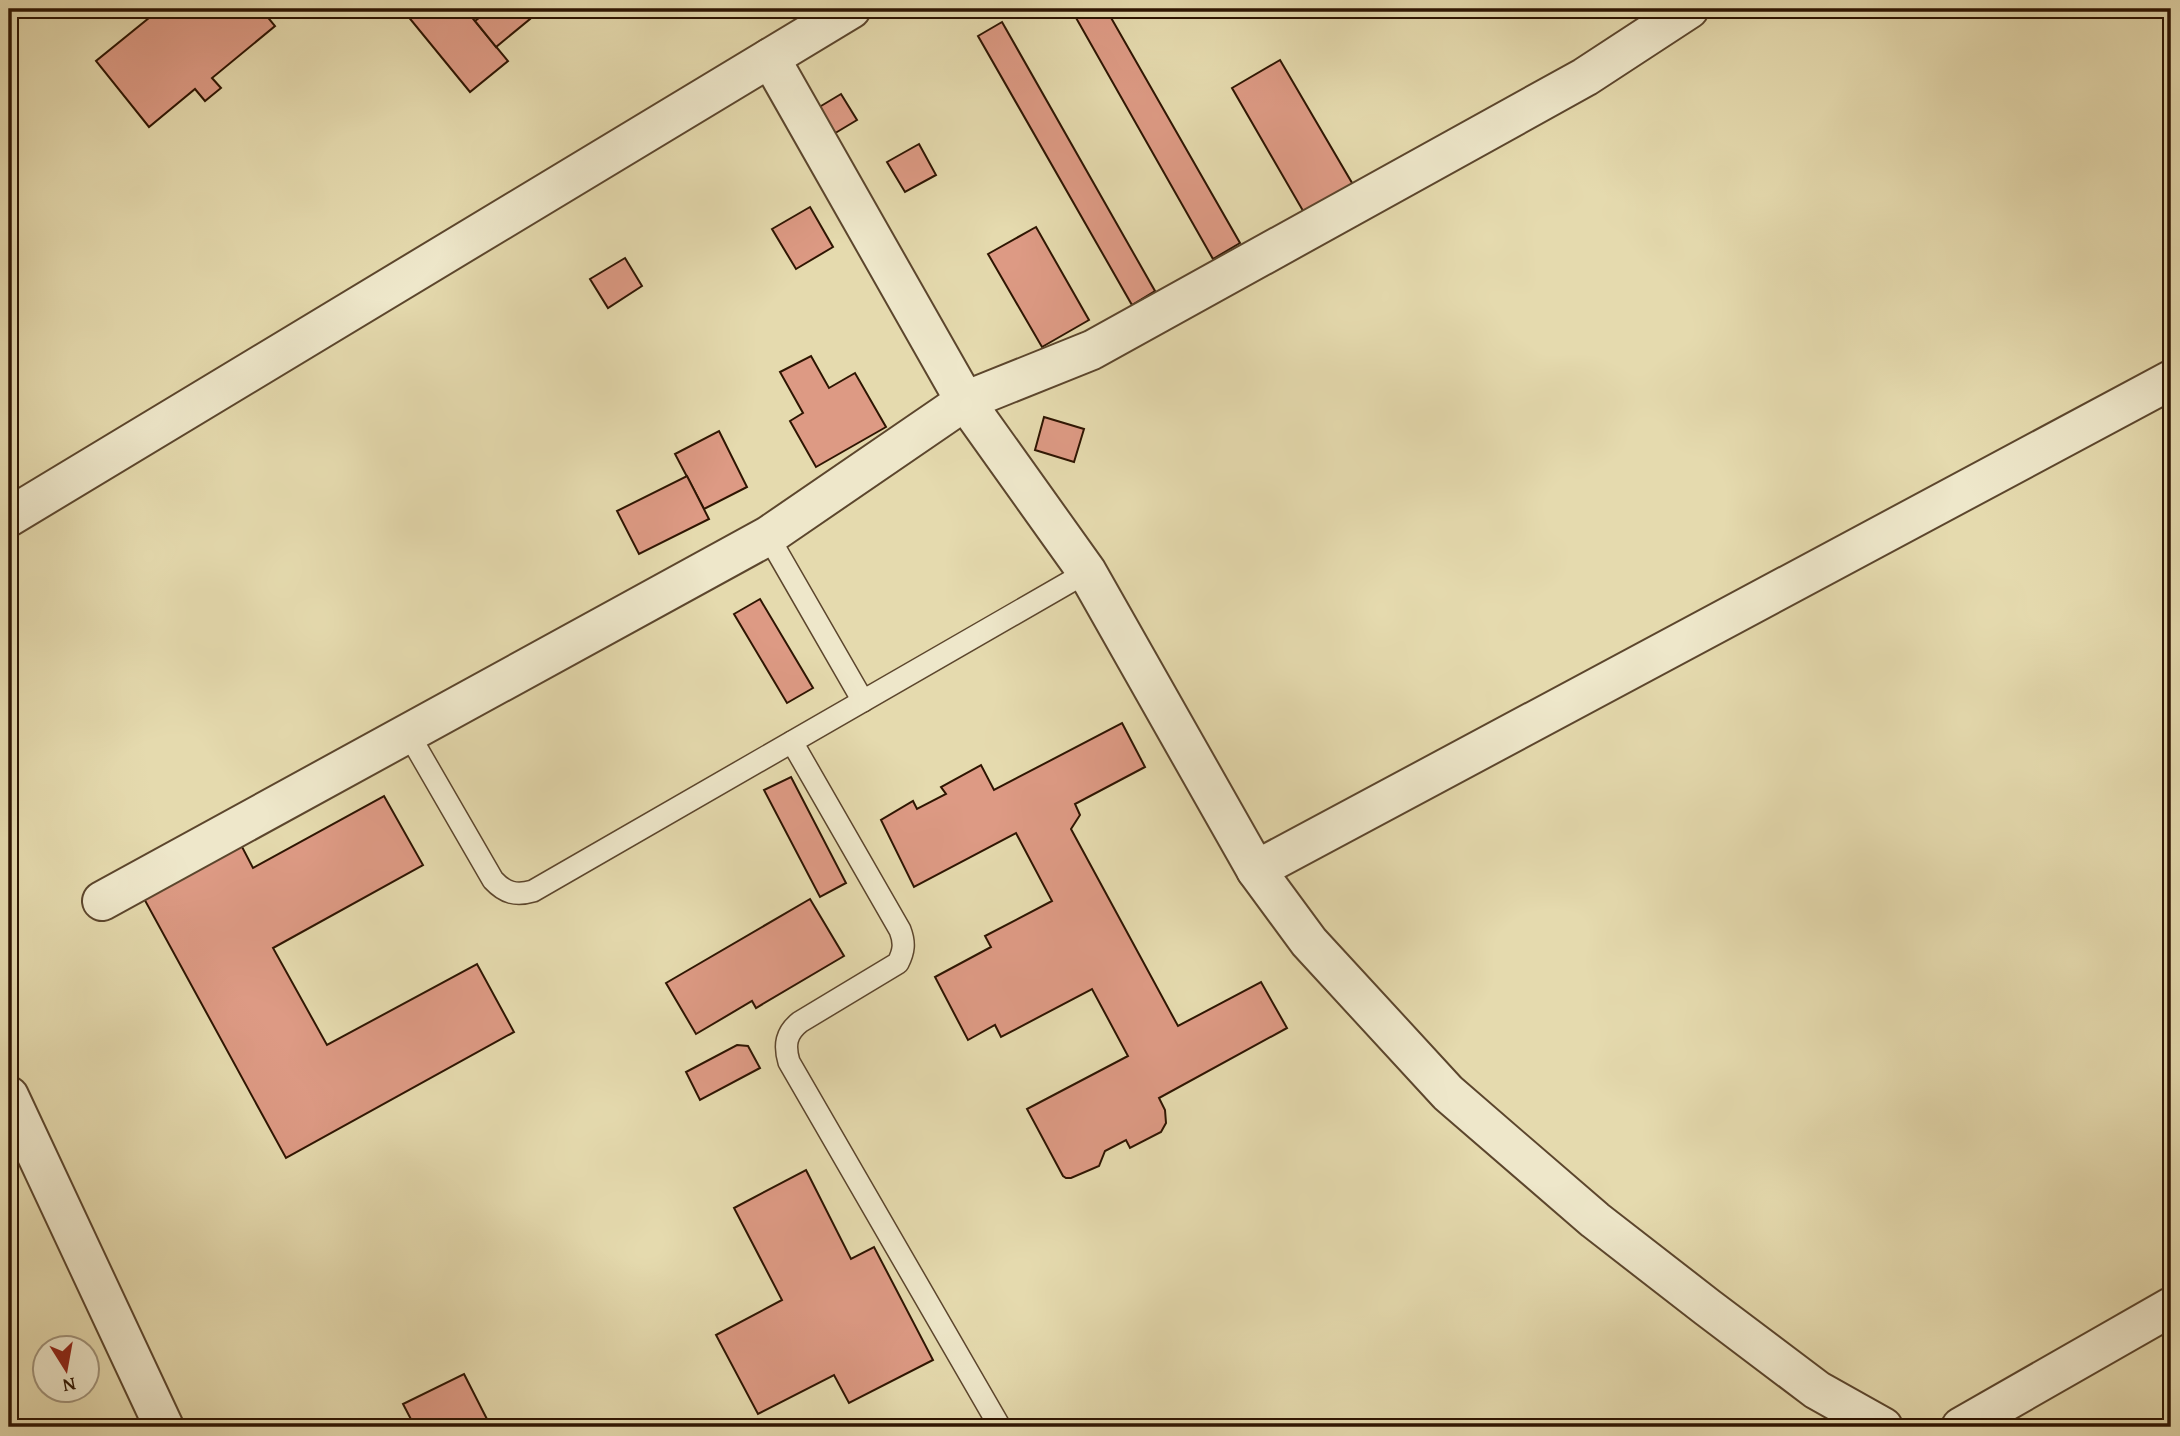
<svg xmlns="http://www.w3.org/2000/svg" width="2180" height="1436" font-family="'Gentium Book Plus',serif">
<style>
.building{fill:#dd9a84;stroke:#2e1502;stroke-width:2}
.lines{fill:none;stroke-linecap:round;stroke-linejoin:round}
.lane-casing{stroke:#5c462d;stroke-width:24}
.street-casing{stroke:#5c462d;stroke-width:42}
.lane{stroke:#eee7ca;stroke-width:21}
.street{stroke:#eee7ca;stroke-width:38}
</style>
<rect width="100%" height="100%" fill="#e5daae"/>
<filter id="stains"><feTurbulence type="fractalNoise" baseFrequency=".00286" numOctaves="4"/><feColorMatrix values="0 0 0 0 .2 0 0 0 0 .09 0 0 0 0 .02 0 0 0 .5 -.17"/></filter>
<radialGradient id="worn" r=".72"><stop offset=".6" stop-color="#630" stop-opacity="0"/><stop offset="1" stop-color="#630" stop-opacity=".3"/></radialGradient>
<g class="building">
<path d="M160 9H261L275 26 212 78 221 88 205 101 195 89 149 127 96 61Z"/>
<path d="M402 9H465L508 61 470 92Z"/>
<path d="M491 9H522L530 19 496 47 475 21Z"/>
<path d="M1071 9H1106L1240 243 1213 259Z"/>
<path d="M1002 22 1155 291 1132 305 978 36Z"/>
<path d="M1280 60 1355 188 1306 216 1232 88Z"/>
<path d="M841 94 857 120 832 135 816 109Z"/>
<path d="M919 144 936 175 905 192 887 162Z"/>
<path d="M810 207 833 247 796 269 772 229Z"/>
<path d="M1036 227 1089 320 1042 347 988 254Z"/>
<path d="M625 258 642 286 608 308 590 279Z"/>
<path d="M811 356 829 388 855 373 886 427 816 467 790 421 803 413 780 372Z"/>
<path d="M1044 417 1084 429 1074 462 1035 450Z"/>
<path d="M719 431 747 487 704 509 675 454Z"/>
<path d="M687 476 709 519 639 554 617 511Z"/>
<path d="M760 599 813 688 787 703 734 614Z"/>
<path d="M1122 723 1145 767 1075 804 1080 815 1071 829 1178 1026 1261 982 1287 1028 1159 1098 1165 1110 1166 1123 1161 1132 1130 1148 1126 1140 1105 1151 1099 1166 1071 1178H1066L1063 1176 1027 1109 1128 1056 1092 989 1001 1037 995 1025 968 1040 935 977 991 947 985 936 1052 901 1016 833 914 887 881 820 913 801 917 809 946 794 941 787 981 765 994 790Z"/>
<path d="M791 777 846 883 820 897 764 790Z"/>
<path d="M384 796 423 865 273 948 327 1045 477 964 514 1032 286 1158 142 895 239 841 253 868Z"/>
<path d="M810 899 844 956 756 1008 752 1001 696 1034 666 983Z"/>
<path d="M737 1045 748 1046 760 1068 700 1100 686 1072Z"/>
<path d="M806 1170 851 1259 874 1247 933 1360 849 1403 834 1375 758 1414 716 1335 782 1300 734 1208Z"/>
<path d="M464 1374 491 1427H415L403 1404Z"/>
</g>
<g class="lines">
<defs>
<g id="lane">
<path d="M768 536 863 701"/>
<path d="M408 733 493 880C505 893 516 896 533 891L1087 572"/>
<path d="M792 742 900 930C905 943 904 951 898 963L800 1022C786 1033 784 1045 789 1062L1000 1427"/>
</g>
<g id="street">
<path d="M770 58 965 401 1087 572 1256 870 2171 380"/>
<path d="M9 517 851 9"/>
<path d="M1256 870 1309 942 1448 1093 1595 1220 1707 1307 1817 1390 1883 1427"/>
<path d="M102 901 768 536 965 401 1092 350 1585 77 1689 9"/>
<path d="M9 1096 164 1427"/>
<path d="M1961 1427 2171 1307"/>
</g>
</defs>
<use href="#lane" class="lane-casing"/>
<use href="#street" class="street-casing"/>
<use href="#lane" class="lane"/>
<use href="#street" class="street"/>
</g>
<rect width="2180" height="1436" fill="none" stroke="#e5daae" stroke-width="35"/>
<rect x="10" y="10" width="2159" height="1415" fill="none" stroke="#2e1502" stroke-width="3.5"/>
<rect x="18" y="18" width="2145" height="1401" fill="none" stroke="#2e1502" stroke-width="2"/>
<g transform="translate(66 1369) rotate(169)"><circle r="33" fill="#eee7ca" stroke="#a1937a" stroke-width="2"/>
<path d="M0-5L12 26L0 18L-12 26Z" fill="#8f2418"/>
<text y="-10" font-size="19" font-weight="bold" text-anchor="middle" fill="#2e1502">N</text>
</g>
<rect width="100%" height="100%" filter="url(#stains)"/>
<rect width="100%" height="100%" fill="url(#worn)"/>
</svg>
